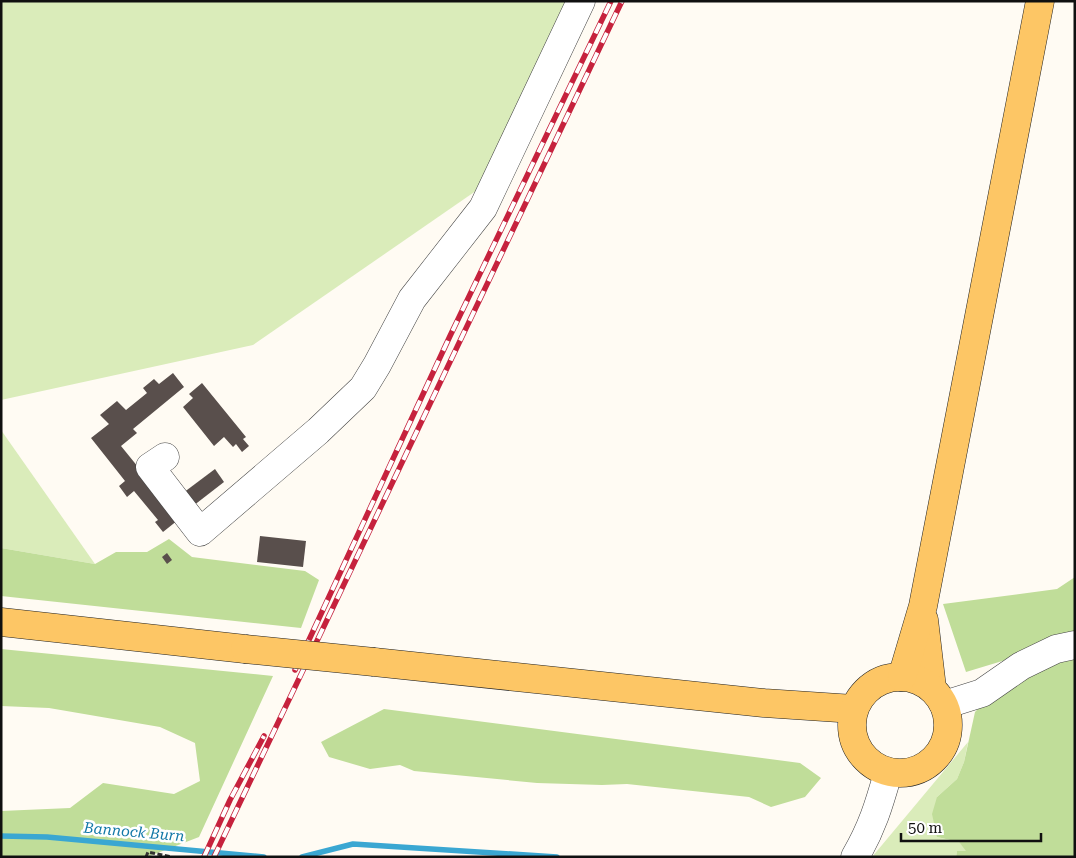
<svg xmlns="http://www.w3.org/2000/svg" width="1076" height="858" font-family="'Roboto Serif',serif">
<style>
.green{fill:#daecba}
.forest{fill:#c0dd99}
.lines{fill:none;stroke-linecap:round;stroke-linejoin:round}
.stream{stroke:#3aa7d2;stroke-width:5.5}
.building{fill:#594f4c}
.minor-casing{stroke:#434343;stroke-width:29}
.major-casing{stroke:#212121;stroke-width:29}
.path{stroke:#323232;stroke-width:3;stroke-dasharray:5 2.5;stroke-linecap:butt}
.minor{stroke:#fff;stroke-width:28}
.major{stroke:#fdc665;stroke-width:28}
.rail-casing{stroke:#c6223d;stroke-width:5.5}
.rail{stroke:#fff;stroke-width:4;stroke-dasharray:11;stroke-linecap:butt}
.major-bridge-casing{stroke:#212121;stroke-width:29;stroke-linecap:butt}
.major-bridge{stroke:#fdc665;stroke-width:28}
.labels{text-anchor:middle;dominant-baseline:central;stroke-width:5;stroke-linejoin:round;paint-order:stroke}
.water-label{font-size:15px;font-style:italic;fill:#1378a8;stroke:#fff}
</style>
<rect width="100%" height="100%" fill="#fffbf3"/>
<g class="green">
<path d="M1 1H568L483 186 253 345 1 400Z"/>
<path d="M1 430 95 564 1 548Z"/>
<path d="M968 742 964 762 957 779 937 797V837L959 842 967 851H957L956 857H872Z"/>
</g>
<g class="forest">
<path d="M169 539 192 557 305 571 319 580 301 628 1 596V548L95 564 116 552H147Z"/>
<path d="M1075 577V639L966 672 943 604 1057 589Z"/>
<path d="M1 649 273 676 199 837 147 857H1V811L70 808 103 783 174 794 200 781 195 743 160 727 49 708 1 706Z"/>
<path d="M1075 651V857H956L957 851H966L959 842 937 837 932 814 937 797 957 779 964 762 975 712 988 698Z"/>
<path d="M384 709 800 763 821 778 805 797 771 807 749 797 627 784 602 785 537 783 414 771 400 765 370 769 329 757 321 742Z"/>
</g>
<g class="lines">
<g class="stream">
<path d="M1 836 47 837 264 857"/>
<path d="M302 857 353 844 557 857"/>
</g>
</g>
<g class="building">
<path d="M173 373 184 387 133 429 137 433 121 446 160 494 183 516 163 532 155 522 158 520 134 491 127 497 119 486 125 481 91 438 109 424 100 415 117 401 126 410 147 393 143 388 154 379 159 384Z"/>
<path d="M202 383 246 437 243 439 249 446 242 452 236 444 233 447 224 437 214 446 183 407 193 398 189 394Z"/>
<path d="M215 469 224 482 193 506 183 493Z"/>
<path d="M260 536 306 541 303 567 257 562Z"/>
<path d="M167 553 172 560 167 564 162 557Z"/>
</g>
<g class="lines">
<defs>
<g id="minor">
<path d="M165 457 150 467 200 532 318 431 363 388 377 365 412 299 483 208 581 1"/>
<path d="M944 705 982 693 1021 666 1056 649 1075 645"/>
<path d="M855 857C872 828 879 805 888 773"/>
</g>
<g id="major">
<path d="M924 620 932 688"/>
<path d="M1 622 245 649"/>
<path d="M374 662 764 703 854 709"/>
<circle cx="900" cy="725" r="48"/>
<path d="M902 677 923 606 1040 1"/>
</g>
</defs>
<use href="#minor" class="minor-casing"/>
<use href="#major" class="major-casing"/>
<path class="path" d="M146 857 148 852 172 857"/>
<use href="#minor" class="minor"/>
<use href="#major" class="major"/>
<defs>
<g id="rail">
<path d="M295 670 450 336 611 1"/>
<path d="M204 857 230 800 264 736"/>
<path d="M214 857 622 1"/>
</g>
</defs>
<use href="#rail" class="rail-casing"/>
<use href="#rail" class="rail"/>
<defs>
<path id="major-bridge" d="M245 649 374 662"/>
</defs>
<use href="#major-bridge" class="major-bridge-casing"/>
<use href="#major-bridge" class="major-bridge"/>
</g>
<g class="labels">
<g class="water-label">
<text transform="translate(134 832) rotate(5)">Bannock Burn</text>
</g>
</g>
<rect width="1076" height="858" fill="none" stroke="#101010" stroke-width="5"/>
<path d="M901 833v8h140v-8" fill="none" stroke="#101010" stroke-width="2.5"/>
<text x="908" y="833" font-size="15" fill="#101010" stroke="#ffffff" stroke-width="4" paint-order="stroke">50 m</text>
</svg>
